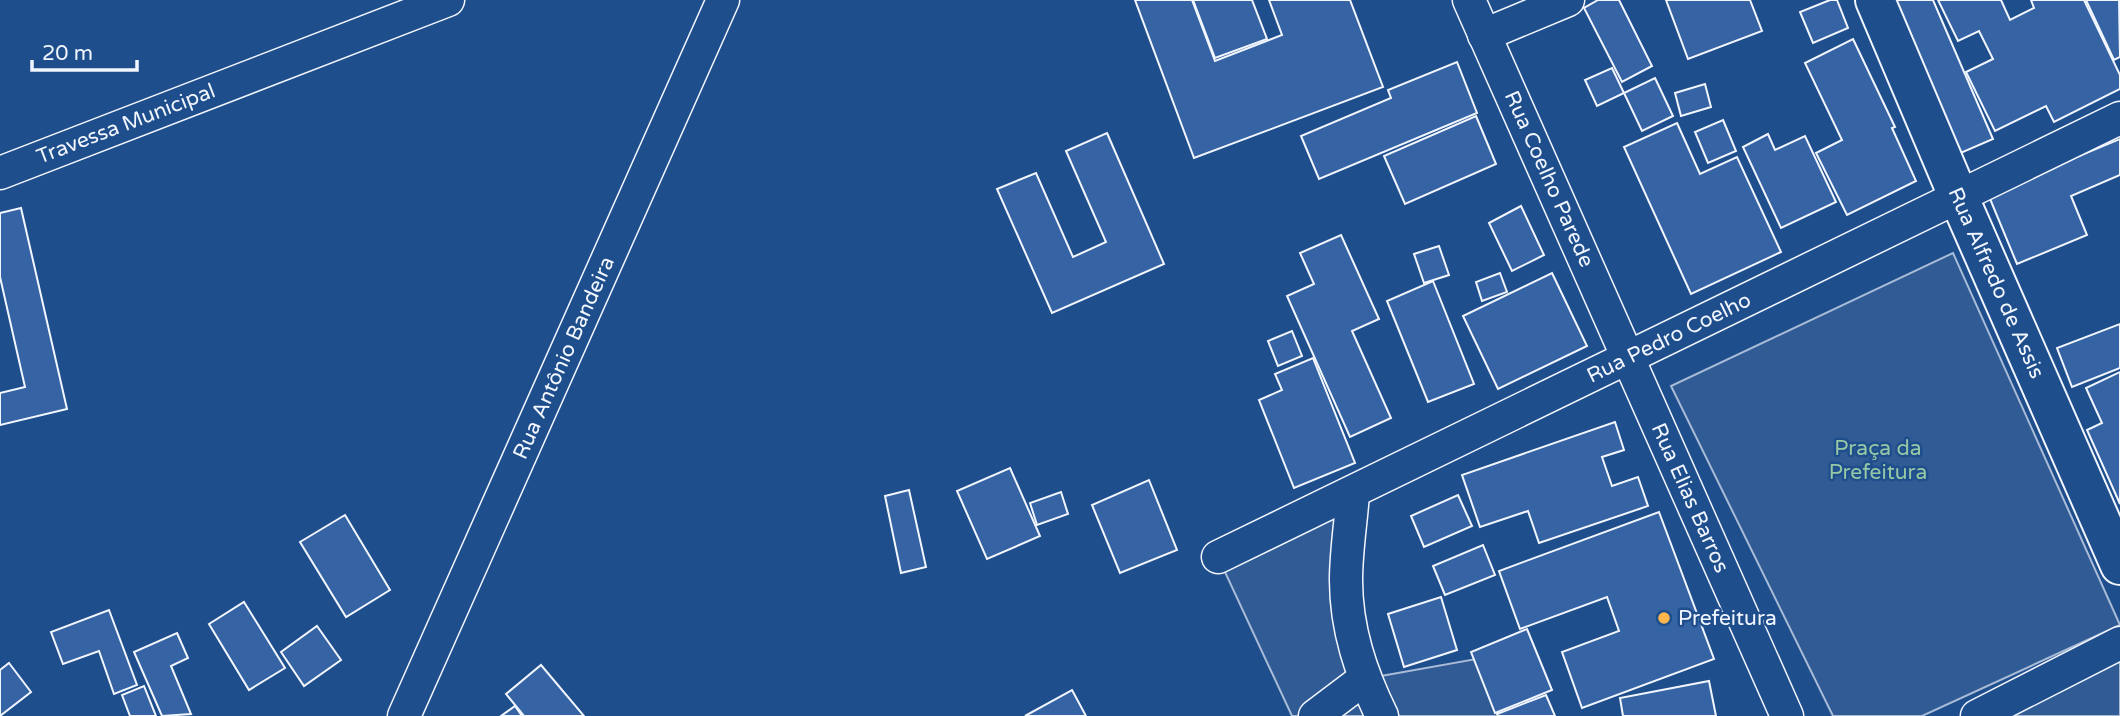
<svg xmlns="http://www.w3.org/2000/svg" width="2120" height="716" font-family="'Varela Round',sans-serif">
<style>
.built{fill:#305b95;stroke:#a8bbd7;stroke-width:2}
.building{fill:#3563a3;stroke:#f2f6ff;stroke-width:2}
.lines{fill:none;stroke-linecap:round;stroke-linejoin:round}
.minor-casing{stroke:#f2f6ff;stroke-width:35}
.tertiary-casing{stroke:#f2f6ff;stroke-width:42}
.minor{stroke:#1f4e8c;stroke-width:32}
.tertiary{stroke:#1f4e8c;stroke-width:38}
.poi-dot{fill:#ffb74d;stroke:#1f4e8c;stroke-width:2.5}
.labels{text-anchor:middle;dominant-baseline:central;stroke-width:5;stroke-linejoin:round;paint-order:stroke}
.street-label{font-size:21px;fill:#f2f6ff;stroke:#1f4e8c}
.park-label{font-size:21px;fill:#97c8a6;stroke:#1f4e8c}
.poi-label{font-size:21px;fill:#f2f6ff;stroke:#1f4e8c;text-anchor:start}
</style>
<rect width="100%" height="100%" fill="#1f4e8c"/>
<g class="built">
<path d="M1953 253 2120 625 1922 716H1833L1671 386Z"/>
<path d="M1353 493 1364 679 1476 659 1500 716H1292L1218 557Z"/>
<path d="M2120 643V716H1977Z"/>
</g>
<g class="building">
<path d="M1135 0H1192L1215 61 1282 35 1269 0H1350L1383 87 1194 158Z"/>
<path d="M1193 0H1252L1267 39 1215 58Z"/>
<path d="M1598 0H1619L1652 66 1622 82 1584 8Z"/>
<path d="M1666 0H1750L1762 31 1688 59Z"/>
<path d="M1830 0H1837L1848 28 1813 43 1800 12Z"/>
<path d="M1888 0H1933L1993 139 1956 155Z"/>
<path d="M1938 0H2001L2010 20 2034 8 2031 0H2084L2120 75V89L2054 122 2046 106 1995 131 1966 72 1993 59 1979 31 1958 41Z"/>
<path d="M2086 0H2119L2120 57 2114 60Z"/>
<path d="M1853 39 1895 127 1892 128 1916 181 1847 215 1816 153 1842 140 1805 63Z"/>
<path d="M1457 62 1477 113 1319 179 1301 136 1391 98 1388 90Z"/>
<path d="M1612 68 1624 93 1597 106 1585 80Z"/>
<path d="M1655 78 1673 116 1642 131 1624 93Z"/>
<path d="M1705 84 1711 107 1681 116 1675 93Z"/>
<path d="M1476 116 1496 164 1405 204 1384 156Z"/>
<path d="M1723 120 1736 151 1708 163 1695 132Z"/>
<path d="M1677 123 1700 174 1737 157 1781 252 1691 294 1624 147Z"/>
<path d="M1107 133 1164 264 1052 313 997 189 1036 173 1073 257 1106 242 1066 151Z"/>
<path d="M1768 134 1775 150 1805 136 1836 202 1781 228 1743 147Z"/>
<path d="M2120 139V175L2071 196 2087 235 2017 264 1988 194Z"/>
<path d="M1521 206 1544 255 1512 271 1489 223Z"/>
<path d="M21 208 67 409 0 425V393L25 387 0 277V213Z"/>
<path d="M1341 235 1379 319 1352 331 1391 418 1350 437 1287 296 1314 284 1300 253Z"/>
<path d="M1439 246 1449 275 1424 283 1414 254Z"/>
<path d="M1500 273 1507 292 1482 301 1476 282Z"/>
<path d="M1552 273 1587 346 1498 389 1463 316Z"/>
<path d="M1433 281 1474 384 1428 402 1387 301Z"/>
<path d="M2120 324V368L2072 387 2057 348Z"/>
<path d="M1292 331 1302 356 1278 366 1268 341Z"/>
<path d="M1313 358 1355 463 1294 488 1259 400 1282 390 1275 374Z"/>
<path d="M2120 372V504L2087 430 2102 423 2086 388Z"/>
<path d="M1615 422 1624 450 1602 457 1612 486 1638 477 1648 506 1539 543 1528 511 1480 527 1462 475Z"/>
<path d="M1010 468 1040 536 987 559 957 491Z"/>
<path d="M1149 480 1177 550 1120 573 1092 505Z"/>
<path d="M909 490 926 567 901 573 885 496Z"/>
<path d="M1061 492 1068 514 1037 525 1030 503Z"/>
<path d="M1458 495 1472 526 1424 547 1411 516Z"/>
<path d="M1659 512 1714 659 1582 708 1562 652 1619 631 1607 597 1520 629 1499 571Z"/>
<path d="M345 515 390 590 346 617 300 542Z"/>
<path d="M1483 545 1495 575 1445 595 1433 566Z"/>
<path d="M1441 597 1457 650 1404 667 1388 614Z"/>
<path d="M244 602 285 668 249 690 209 624Z"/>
<path d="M109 610 137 685 114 694 99 651 63 664 51 632Z"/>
<path d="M317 626 341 660 304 686 281 652Z"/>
<path d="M1527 629 1552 690 1495 713 1471 652Z"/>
<path d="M177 633 188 658 171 666 191 714 162 716 134 652Z"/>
<path d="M9 663 31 692 0 716V670Z"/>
<path d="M541 665 584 716H524L506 694Z"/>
<path d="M1709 681 1716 716H1623L1620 698Z"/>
<path d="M144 686 156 716H130L122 695Z"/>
<path d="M1072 690 1086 716H1025Z"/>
<path d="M1546 695 1555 716H1498L1497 714Z"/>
<path d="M515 706 522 716H501Z"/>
</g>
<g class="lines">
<defs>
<g id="minor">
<path d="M1469 0 1787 716"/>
<path d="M1484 35 1568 0"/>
<path d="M0 173 448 0"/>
<path d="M1353 493C1351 522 1346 551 1346 580 1346 629 1361 673 1382 716"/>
<path d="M1218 557 2120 118"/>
<path d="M404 716 723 0"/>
<path d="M1315 716 1364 679"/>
<path d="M1977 716 2120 643"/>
</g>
<path id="tertiary" d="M1875 0 1959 198 2120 565"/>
</defs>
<use href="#minor" class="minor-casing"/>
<use href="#tertiary" class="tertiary-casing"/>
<use href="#minor" class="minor"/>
<use href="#tertiary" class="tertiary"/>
</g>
<circle class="poi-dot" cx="1664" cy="618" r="7"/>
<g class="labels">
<g class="street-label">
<text transform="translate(126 124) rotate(-21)">Travessa Municipal</text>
<text transform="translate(1549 179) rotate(66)">Rua Coelho Parede</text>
<text transform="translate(1996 283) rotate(66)">Rua Alfredo de Assis</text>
<text transform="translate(1669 338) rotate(-26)">Rua Pedro Coelho</text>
<text transform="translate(564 358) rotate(-66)">Rua Antônio Bandeira</text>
<text transform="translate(1690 498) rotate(66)">Rua Elias Barros</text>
</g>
<g class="park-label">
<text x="1878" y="448">Praça da<tspan x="1878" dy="24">Prefeitura</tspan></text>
</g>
<g class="poi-label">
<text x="1678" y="618">Prefeitura</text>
</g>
</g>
<path d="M32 60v10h105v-10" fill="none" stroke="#f2f6ff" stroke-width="3.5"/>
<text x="42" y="60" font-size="21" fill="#f2f6ff" stroke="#1f4e8c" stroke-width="5" paint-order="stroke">20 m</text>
</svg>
